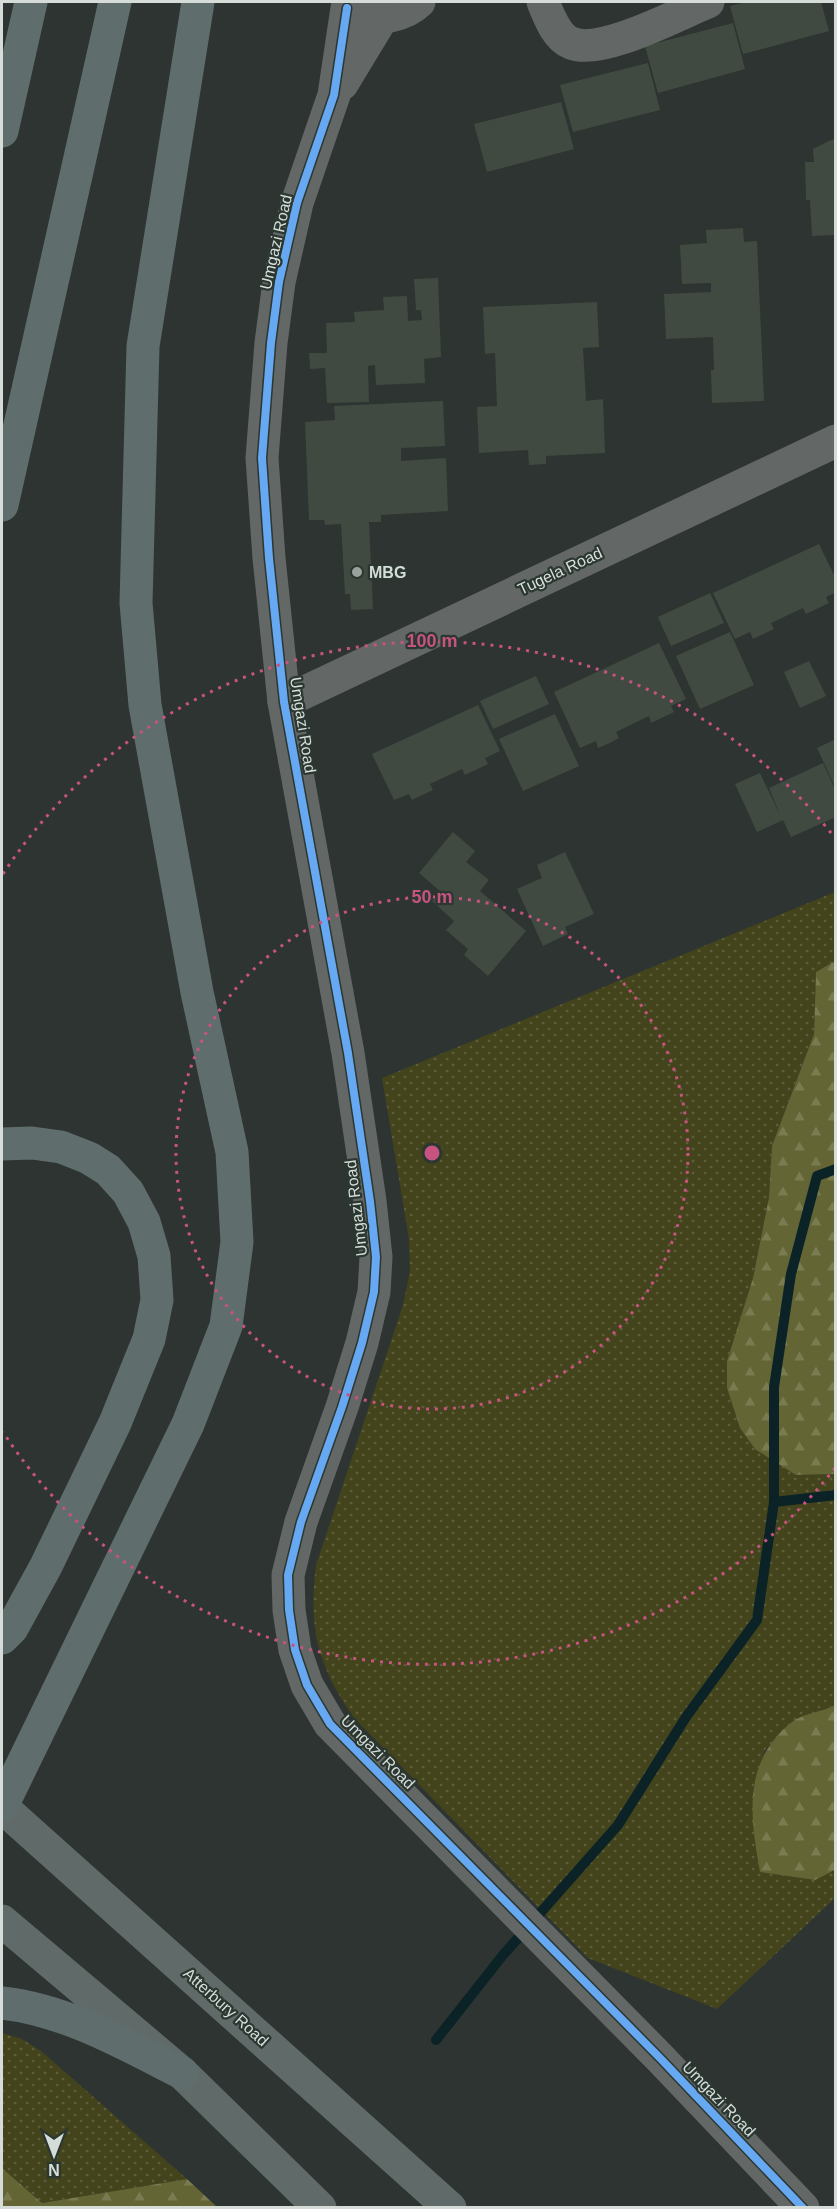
<svg xmlns="http://www.w3.org/2000/svg" width="837" height="2209" font-family="Arial,sans-serif">
<style>
.grass{fill:url(#grass-dots)}
.forest{fill:url(#forest-firs)}
.lines{fill:none;stroke-linecap:round;stroke-linejoin:round}
.stream{stroke:#0b2227;stroke-width:10}
.building{fill:#414a40}
.minor{stroke:#636765;stroke-width:33}
.primary{stroke:#606b69;stroke-width:33}
.motorway{stroke:#5f6e6c;stroke-width:33}
.cycleway-casing{stroke:#2b3731;stroke-width:11}
.cycleway{stroke:#66a8f1;stroke-width:8}
.ring{fill:none;stroke:#c85381;stroke-width:3;stroke-dasharray:3 6}
.poi-dot{fill:#9ba29e;stroke:#2b3731;stroke-width:2}
.labels{text-anchor:middle;dominant-baseline:central;stroke-width:4.5;stroke-linejoin:round;paint-order:stroke}
.street-label{font-size:16px;fill:#d6ddd9;stroke:#2b3731}
.poi-label{font-size:16px;font-weight:bold;fill:#d6ddd9;stroke:#2b3731;text-anchor:start}
.centre{fill:#c85381;stroke:#2b3731;stroke-width:3}
.ring-label{font-size:18px;text-anchor:middle;font-weight:bold;fill:#c85381;stroke:#2b3731;stroke-width:4.5;stroke-linejoin:round;paint-order:stroke}
</style>
<defs>
<pattern id="grass-dots" width="8" height="8" patternUnits="userSpaceOnUse" patternTransform="scale(1.5)"><rect width="8" height="8" fill="#43441b"/><path d="M2 2h.1M6 6h.1" fill="none" stroke="#5d5f3c" stroke-width="1.8" stroke-linecap="round"/></pattern>
<pattern id="forest-firs" width="22" height="20" patternUnits="userSpaceOnUse" patternTransform="scale(1.5)"><rect width="22" height="20" fill="#636534"/><path d="M5 1l3.5 6h-7zM16 11l3.5 6h-7z" fill="#797b51"/></pattern>
</defs>
<rect width="100%" height="100%" fill="#2e3431"/>
<g class="grass">
<path d="M835 892V961L816 972 814 1034 772 1146 769 1197 753 1278 727 1361V1388L740 1428 796 1475 835 1474V1705L794 1721 765 1750 753 1789 832 1873 835 1870V1898L717 2009 588 1958 355 1719C318 1667 308 1629 316 1565L403 1305 410 1271 409 1239 382 1078Z"/>
<path d="M2 2033 22 2039 41 2051 187 2179 42 2203 2 2168Z"/>
</g>
<g class="forest">
<path d="M835 961V1474L796 1475 755 1449 740 1428 727 1388V1361L753 1278 769 1197 772 1146 814 1034 816 972Z"/>
<path d="M835 1705V1870L815 1880 760 1872C750 1815 742 1762 792 1722 804 1713 823 1712 835 1705Z"/>
<path d="M2 2168 42 2203 187 2179 217 2207H2Z"/>
</g>
<g class="lines">
<g class="stream">
<path d="M774 1502V1387L791 1274 817 1176 836 1169"/>
<path d="M436 2040 503 1955 618 1825 686 1717 757 1620 774 1502 836 1495"/>
</g>
</g>
<g class="building">
<path d="M746 2H821L829 31 743 54 730 6Z"/>
<path d="M733 23 745 69 658 93 645 46Z"/>
<path d="M648 63 660 110 573 132 560 85Z"/>
<path d="M561 102 574 149 487 172 474 124Z"/>
<path d="M836 139V235L812 236 810 200H806L805 162H814L813 149 831 140Z"/>
<path d="M743 228 744 242 757 241 764 401 712 403 711 370H714L713 337 666 339 664 294 711 292V283L682 284 680 245 707 243 706 230Z"/>
<path d="M438 278 441 357 424 359 425 383 376 385 375 365 368 366 369 402 327 403 325 368 310 369 309 353H327L326 323 355 322 354 312 384 310 383 297 407 296 408 321 422 320 421 310H416L414 279Z"/>
<path d="M597 302 599 347 583 348 586 401 603 399 605 453 546 456V464L529 465 528 450 479 453 477 407 497 406 495 353 485 354 483 307Z"/>
<path d="M443 401 445 446 401 448V461L446 458 448 511 381 515V522H369L373 609 351 610 350 594H345L341 524 325 525 324 520H309L305 422 335 420 334 406Z"/>
<path d="M819 544 836 579V592L826 597 829 603 806 614 803 608 771 623 774 629 753 639 750 632 735 639 713 593Z"/>
<path d="M710 593 724 623 671 646 658 617Z"/>
<path d="M730 632 754 685 700 709 676 656Z"/>
<path d="M659 643 686 699 671 706 674 712 651 723 649 716 616 732 619 738 610 743 598 748 596 741 580 748 554 692Z"/>
<path d="M809 661 826 696 800 708 784 672Z"/>
<path d="M536 676 549 704 493 729 480 701Z"/>
<path d="M478 705 500 751 485 758 488 764 465 775 462 769 430 784 433 790 412 800 409 794 394 800 372 754Z"/>
<path d="M555 714 579 766 523 791 499 739Z"/>
<path d="M836 739V789L817 748Z"/>
<path d="M823 763 836 791V817L791 837 783 820 757 832 735 784 760 773 781 817 769 788Z"/>
<path d="M453 832 475 851 466 862 489 880 480 891 526 931 488 976 464 955 468 949 446 930 454 921 432 901 441 892 419 873Z"/>
<path d="M565 852 594 914 565 927 568 934 543 946 517 889 542 878 537 865Z"/>
</g>
<g class="lines">
<g class="minor">
<path d="M543 2C549 16 556 37 571 43 601 56 678 14 708 2"/>
<path d="M347 8 334 95 297 203 279 282 271 343 262 458 269 558 284 702 348 1053 370 1201 376 1257 374 1292 362 1343 342 1407 301 1522 288 1575 289 1610 295 1650 307 1685 330 1724 660 2058 803 2208"/>
<path d="M362 14C381 20 404 16 419 2"/>
<path d="M342 84 382 18"/>
<path d="M284 702 836 441"/>
</g>
<g class="primary">
<path d="M2 1807 450 2208"/>
<path d="M2 1921 182 2073 320 2208"/>
</g>
<g class="motorway">
<path d="M2 131 31 2"/>
<path d="M2 505 115 2"/>
<path d="M2 1144 32 1143 61 1147 89 1158 108 1170 128 1192 144 1222 154 1256 157 1300 149 1339 115 1423 46 1566 12 1628 2 1638"/>
<path d="M2 1806 188 1424 226 1326 237 1242 232 1152 197 992 145 705 136 603 143 346 198 2"/>
<path d="M2 2003C66 2010 125 2044 182 2073"/>
</g>
<defs>
<path id="cycleway" d="M347 8 334 95 297 203 279 282 271 343 262 458 269 558 284 702 348 1053 370 1201 376 1257 374 1292 362 1343 342 1407 301 1522 288 1575 289 1610 295 1650 307 1685 330 1724 660 2058 803 2208"/>
</defs>
<use href="#cycleway" class="cycleway-casing"/>
<use href="#cycleway" class="cycleway"/>
</g>
<g class="ring">
<circle cx="432" cy="1153" r="256"/>
<path d="M835 1468A512 512 0 0 1 3 1432M3 874A512 512 0 0 1 835 838"/>
</g>
<circle class="poi-dot" cx="357" cy="572" r="6"/>
<g class="labels">
<g class="street-label">
<text transform="translate(276 242) rotate(-77)">Umgazi Road</text>
<text transform="translate(560 571) rotate(-25)">Tugela Road</text>
<text transform="translate(303 725) rotate(81)">Umgazi Road</text>
<text transform="translate(356 1208) rotate(-97)">Umgazi Road</text>
<text transform="translate(378 1752) rotate(45)">Umgazi Road</text>
<text transform="translate(226 2007) rotate(42)">Atterbury Road</text>
<text transform="translate(719 2099) rotate(46)">Umgazi Road</text>
</g>
<g class="poi-label">
<text x="369" y="572">MBG</text>
</g>
</g>
<circle cx="432" cy="1153" r="9" class="centre"/>
<g class="ring-label">
<text x="432" y="647">100 m</text>
<text x="432" y="903">50 m</text>
</g>
<rect width="837" height="2209" fill="none" stroke="#d6ddd9" stroke-width="6"/>
<g transform="translate(54 2155) rotate(180)" stroke="#2b3731" stroke-width="4.5" paint-order="stroke">
<path d="M0-4.5L10 22L0 15L-10 22Z" fill="#d6ddd9"/>
<text y="-9" font-size="16" font-weight="bold" text-anchor="middle" fill="#d6ddd9">N</text>
</g>
</svg>
